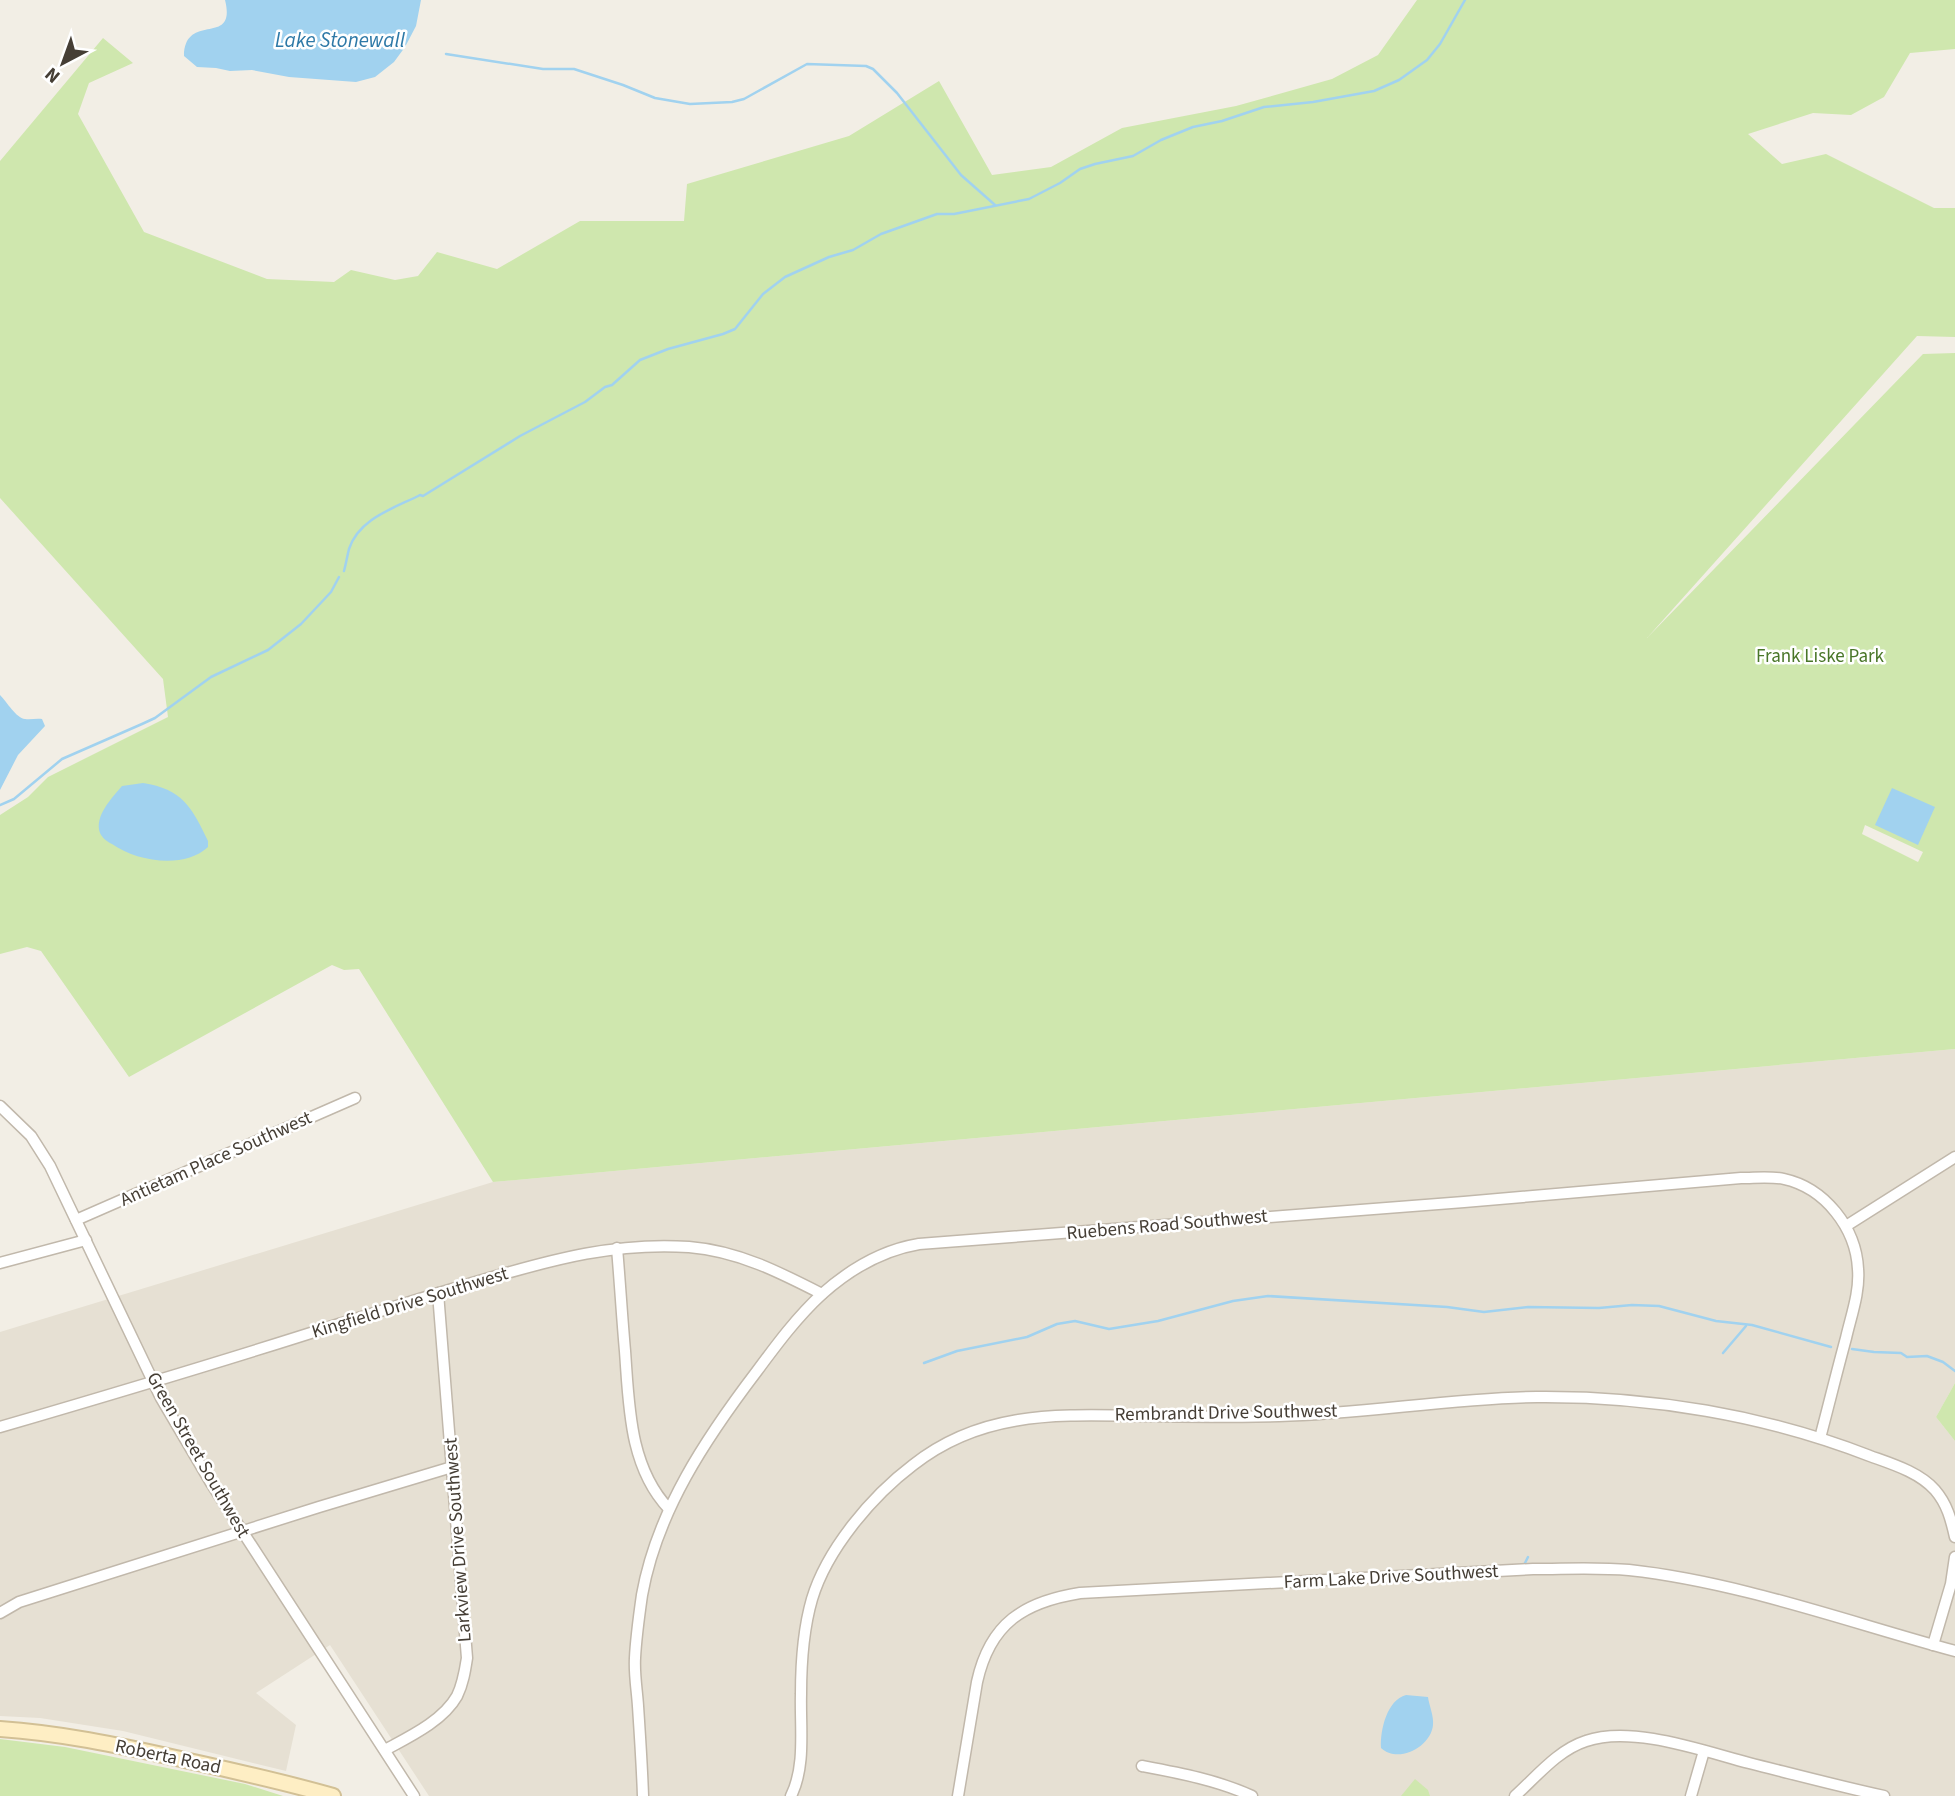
<svg xmlns="http://www.w3.org/2000/svg" width="1955" height="1796" font-family="'Source Sans 3',sans-serif">
<style>
.residential{fill:#e6e0d3}
.green{fill:#cfe7ae;fill-rule:evenodd}
.water{fill:#a1d2ef}
.lines{fill:none;stroke-linecap:round;stroke-linejoin:round}
.stream{stroke:#a1d2ef;stroke-width:2.5}
.street-casing{stroke:#c1b8ab;stroke-width:13}
.secondary-casing{stroke:#d2c095;stroke-width:18}
.street{stroke:#fff;stroke-width:10}
.secondary{stroke:#feeec4;stroke-width:14}
.labels{text-anchor:middle;dominant-baseline:central;stroke-width:5;stroke-linejoin:round;paint-order:stroke}
.park-label{font-size:19px;fill:#497629;stroke:#fff}
.street-label{font-size:19px;fill:#453e35;stroke:#fff}
.water-label{font-size:21px;font-style:italic;fill:#2e79a7;stroke:#fff}
</style>
<rect width="100%" height="100%" fill="#f2eee5"/>
<path class="residential" d="M1955 1049V1383L1936 1417 1955 1441V1796H429L330 1645 256 1693 296 1725 286 1771 123 1731 40 1718 0 1716V1332L493 1182Z"/>
<g class="green">
<path d="M1417 0H1955V49L1910 53 1884 97 1851 115 1813 113 1748 134 1782 164 1826 154 1934 208H1955V337L1917 336 1647 638 1923 354 1955 353V1049L493 1182 359 969 344 970 332 965 129 1077 41 951 27 947 0 954V815L28 797 48 777 168 717 163 679 0 498V161L103 38 133 63 89 83 78 114 144 232 267 279 334 282 351 270 395 280 418 276 437 252 497 269 580 221H684L687 184 849 136 939 81 992 175 1051 167 1122 128 1236 106 1332 79 1378 55ZM1865 825 1923 852 1918 862 1862 834Z"/>
<path d="M1955 1383V1441L1936 1417Z"/>
<path d="M0 1739 65 1747 245 1784 283 1796H0Z"/>
<path d="M1415 1779 1428 1790 1430 1796H1401Z"/>
</g>
<g class="water">
<path d="M225 0H421L416 26 405 47 394 62 375 77 356 82 289 77 252 70 230 71 216 68 197 67 184 56C185 11 237 48 225 0Z"/>
<path d="M0 695C7 702 16 718 25 719 31 720 36 718 42 719L45 726 18 755 0 790Z"/>
<path d="M143 783C182 789 192 807 208 841V847C185 869 137 862 112 844 108 842 102 838 100 833 94 816 112 798 122 786Z"/>
<path d="M1892 788 1935 807 1918 845 1875 825Z"/>
<path d="M1406 1695 1428 1697C1429 1705 1434 1716 1433 1725 1431 1747 1398 1764 1381 1748 1380 1730 1387 1700 1406 1695Z"/>
</g>
<g class="lines">
<g class="stream">
<path d="M446 54 543 69H574L623 85 655 98 690 104 732 102 744 99 807 64 866 66 873 69 897 93 961 175 995 205"/>
<path d="M344 571C346 564 347 557 349 549 359 518 395 508 420 495L423 496 520 436 585 402 605 387 612 385 640 360 668 349 723 334 735 329 763 294 785 277 829 257 853 250 881 234 937 214H954L1029 199 1060 183 1080 169 1095 164 1133 156 1161 140 1193 127 1222 121 1264 107 1313 102 1374 91 1399 80 1427 60 1440 44 1465 0"/>
<path d="M0 805 14 799 62 759 142 724 155 718 211 677 268 650 301 624 331 592 339 577"/>
<path d="M1852 1349 1874 1352 1901 1353 1907 1357 1927 1356 1943 1362 1955 1371"/>
<path d="M1723 1353 1746 1326"/>
<path d="M924 1363 957 1351 1027 1337 1057 1324 1075 1321 1109 1329 1158 1321 1233 1301 1268 1296 1447 1307 1484 1312 1528 1307 1599 1308 1632 1305 1659 1306 1716 1321 1752 1325 1831 1347"/>
<path d="M1524 1565 1528 1557"/>
</g>
<defs>
<g id="street">
<path d="M0 1106 31 1136 50 1166 161 1398 211 1483 414 1796"/>
<path d="M76 1220 355 1098"/>
<path d="M1846 1226 1955 1157"/>
<path d="M617 1248C620 1283 622 1317 625 1351 629 1405 629 1467 669 1509"/>
<path d="M0 1263 86 1240"/>
<path d="M0 1427C113 1394 227 1360 339 1324 388 1309 437 1293 486 1279 554 1259 617 1242 689 1247 738 1251 779 1272 822 1294"/>
<path d="M0 1613 19 1602 319 1507 452 1467"/>
<path d="M1933 1645 1951 1584 1955 1557"/>
<path d="M385 1750C409 1737 443 1721 457 1696 463 1684 465 1671 467 1658L438 1293"/>
<path d="M1142 1766C1179 1773 1217 1780 1252 1796"/>
<path d="M643 1796C642 1766 640 1736 638 1706 637 1690 634 1674 635 1658 636 1637 639 1616 642 1595 657 1511 706 1438 757 1371 777 1344 797 1317 822 1294 849 1270 883 1250 919 1244L1464 1202 1741 1178C1755 1178 1771 1176 1784 1179 1825 1188 1856 1228 1858 1269 1860 1292 1851 1316 1846 1338 1837 1371 1829 1404 1820 1438"/>
<path d="M791 1796C806 1766 800 1727 801 1694 801 1662 803 1630 812 1599 827 1549 872 1496 913 1465 984 1409 1062 1415 1146 1416 1190 1417 1235 1417 1279 1416 1365 1414 1451 1398 1537 1397 1650 1396 1765 1415 1870 1456 1892 1464 1919 1472 1935 1490 1947 1504 1951 1519 1955 1537"/>
<path d="M958 1796 977 1682C990 1623 1024 1602 1080 1593L1533 1569C1565 1569 1597 1567 1629 1570 1739 1582 1848 1622 1955 1651"/>
<path d="M1515 1796C1537 1776 1558 1750 1586 1741 1632 1725 1703 1751 1749 1763 1793 1774 1838 1786 1884 1796"/>
<path d="M1691 1796 1704 1751"/>
</g>
<path id="secondary" d="M0 1729C59 1733 118 1745 176 1758 229 1770 281 1781 333 1796"/>
</defs>
<use href="#street" class="street-casing"/>
<use href="#secondary" class="secondary-casing"/>
<use href="#street" class="street"/>
<use href="#secondary" class="secondary"/>
</g>
<g class="labels">
<g class="park-label">
<text x="1820" y="656">Frank Liske Park</text>
</g>
<g class="street-label">
<text transform="translate(216 1159) rotate(-24)">Antietam Place Southwest</text>
<text transform="translate(1167 1225) rotate(-5)">Ruebens Road Southwest</text>
<text transform="translate(410 1303) rotate(-17)">Kingfield Drive Southwest</text>
<text transform="translate(1226 1413) rotate(-1)">Rembrandt Drive Southwest</text>
<text transform="translate(198 1455) rotate(60)">Green Street Southwest</text>
<text transform="translate(458 1540) rotate(-94)">Larkview Drive Southwest</text>
<text transform="translate(1391 1577) rotate(-3)">Farm Lake Drive Southwest</text>
<text transform="translate(168 1757) rotate(12)">Roberta Road</text>
</g>
<g class="water-label">
<text x="340" y="40">Lake Stonewall</text>
</g>
</g>
<g transform="translate(63 63) rotate(221)" stroke="#ffffff" stroke-width="5" paint-order="stroke">
<path d="M0-5L12 26L0 18L-12 26Z" fill="#453e35"/>
<text y="-10" font-size="19" font-weight="bold" text-anchor="middle" fill="#453e35">N</text>
</g>
</svg>
